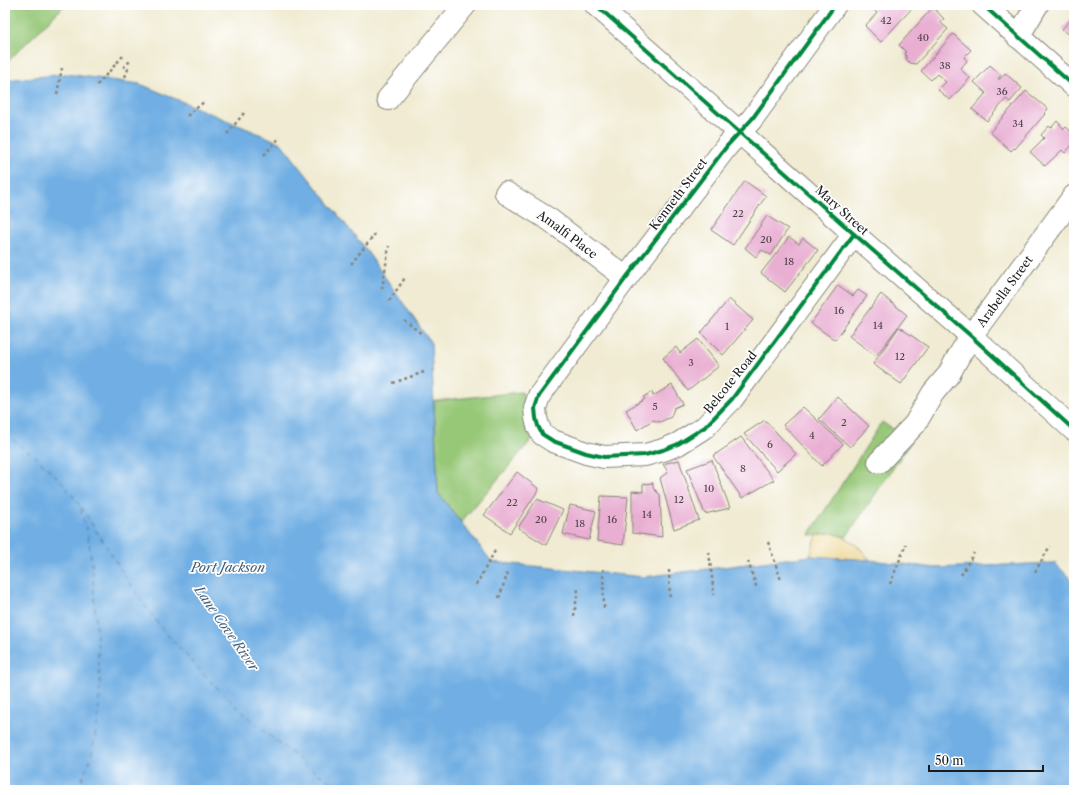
<svg xmlns="http://www.w3.org/2000/svg" width="1079" height="795" font-family="'Libre Caslon Text',serif">
<style>
.green{fill:#97c878;stroke:#5a724a}
.sand{fill:#eeda9e;stroke:#857b5d}
.water{fill:#70aee3;stroke:#466580}
.lines{fill:none;stroke-linecap:round;stroke-linejoin:round}
.ferry{stroke:#425e76;stroke-width:1;stroke-dasharray:5 4;stroke-linecap:butt}
.building{fill:#e9afd3}
.minor-casing{stroke:#868477;stroke-width:24}
.path{stroke:#868477;stroke-width:2.5;stroke-dasharray:3 3;stroke-linecap:butt}
.minor{stroke:#fff;stroke-width:22}
.cycleway-casing{stroke:#fff;stroke-width:6}
.cycleway{stroke:#00873e;stroke-width:4}
.labels{text-anchor:middle;dominant-baseline:central;stroke-width:3.5;stroke-linejoin:round;paint-order:stroke}
.number-label{font-size:10px;fill:#4f414a}
.street-label{font-size:12px;fill:#1c1c1c;stroke:#fff}
.water-label{font-size:13px;font-style:italic;fill:#425e76;stroke:#fff}
</style>
<rect width="100%" height="100%" fill="#fff"/>
<filter id="ink" filterUnits="userSpaceOnUse"><feTurbulence type="fractalNoise" baseFrequency=".025" numOctaves="2"/><feDisplacementMap in="SourceGraphic" scale="8" xChannelSelector="R" yChannelSelector="G"/><feConvolveMatrix kernelMatrix="1 2 1 2 8 2 1 2 1" color-interpolation-filters="sRGB"/></filter>
<filter id="wash" filterUnits="userSpaceOnUse"><feTurbulence type="fractalNoise" baseFrequency=".012" numOctaves="4" result="noise"/><feDisplacementMap in="SourceGraphic" scale="16" xChannelSelector="R" yChannelSelector="G"/><feGaussianBlur stdDeviation="0.9" result="paint"/><feColorMatrix in="noise" values="0 0 0 0 0 0 0 0 0 0 0 0 0 0 0 0 0 1.4 0 .05"/><feComposite in="paint" operator="in"/></filter>
<g filter="url(#wash)">
<rect width="100%" height="100%" fill="#f0ebd2"/>
<g class="green">
<path d="M5 5H65L5 64Z"/>
<path d="M522 392 533 438 461 522 438 493 434 401Z"/>
<path d="M882 422 911 442 846 537 832 533 817 535H809Z"/>
</g>
<path class="sand" d="M832 533C852 539 857 544 870 560L810 556 817 535Z"/>
<path class="water" d="M66 74 140 84 281 143 366 250 431 343 438 493 492 562 644 577 810 556 870 560 935 568 1055 563 1074 582V790H5V80Z"/>
<g class="lines">
<g class="ferry">
<path d="M5 434 37 458 62 482 79 504 88 536 92 564 100 682 98 721 91 757 79 787 77 790"/>
<path d="M81 507 132 587 161 628 211 682 251 720 307 766 343 790"/>
</g>
</g>
<g id="blocks">
<g class="building">
<path d="M871 5H915L881 42 865 26 877 13 870 6Z"/>
<path d="M933 7 944 19 940 22 948 29 916 64 910 63 906 59V56L904 53 906 52 899 45Z"/>
<path d="M1074 16V38L1062 29Z"/>
<path d="M953 34 971 50 964 57 967 61 960 69 970 78 950 100 938 90 946 82 937 74 931 80 921 71Z"/>
<path d="M990 65 1001 75 998 79H1000L1005 73 1022 88 1010 102 1006 99 987 121 972 109 986 93 974 82Z"/>
<path d="M1026 91 1048 109 1044 113 1045 114 1015 149 1014 148 1011 151 990 132Z"/>
<path d="M1057 121 1064 129 1066 127 1074 134V143L1065 153 1062 150 1045 166 1030 152 1044 138 1041 135 1049 126 1051 128Z"/>
<path d="M745 181 766 196 733 245 711 230Z"/>
<path d="M767 216 788 229 771 255 762 250 756 257 745 248Z"/>
<path d="M789 237 799 244 803 238 818 250 785 292 761 273Z"/>
<path d="M838 285 853 296 858 290 867 296 835 340 811 323Z"/>
<path d="M881 294 907 315 876 356 849 336Z"/>
<path d="M729 299 753 320 723 355 701 333Z"/>
<path d="M899 327 928 347 901 384 873 364Z"/>
<path d="M698 339 719 366 688 391 663 358 676 347 680 353Z"/>
<path d="M672 385 683 404 674 408 671 417 660 422 653 420 637 430 626 410 645 399 643 397 652 392 653 396Z"/>
<path d="M838 397 869 426 850 447 819 419Z"/>
<path d="M803 407 843 444 822 466 783 425Z"/>
<path d="M765 420 796 454 777 471 744 434Z"/>
<path d="M741 437 774 480 742 498 713 456Z"/>
<path d="M679 460 699 520 674 529 660 478 668 472 663 464Z"/>
<path d="M712 460 730 508 705 514 687 469Z"/>
<path d="M517 472 539 489 510 533 484 515Z"/>
<path d="M653 483V488L660 495 662 537 632 533V491L643 492V484Z"/>
<path d="M601 496 628 497 623 545 597 541Z"/>
<path d="M537 499 563 510 546 545 518 528Z"/>
<path d="M570 505 596 511 589 540 563 534Z"/>
</g>
</g>
</g>
<g filter="url(#ink)">
<use href="#blocks" fill-opacity="0" stroke="#868477" stroke-width="1"/>
<g class="lines">
<defs>
<g id="minor">
<path d="M596 5 854 234 971 336 1074 430"/>
<path d="M835 5 752 119 727 146 626 278 539 396 535 408 536 418 538 426 542 434 553 441 586 453 604 457 645 455 663 450 678 444 705 427 732 399 854 234"/>
<path d="M983 5 1074 86"/>
<path d="M1018 37 1037 5"/>
<path d="M388 99 465 5"/>
<path id="s1" d="M506 193 550 220 626 278"/>
<path id="s2" d="M879 462 915 424 933 393 949 374 957 359 971 336 1074 196"/>
</g>
</defs>
<use href="#minor" class="minor-casing"/>
<g class="path">
<path d="M125 77 128 69 124 67 131 60"/>
<path d="M97 85 123 56"/>
<path d="M57 94 62 68"/>
<path d="M187 116 205 101"/>
<path d="M227 134 244 113"/>
<path d="M264 155 280 137"/>
<path d="M351 264 375 234"/>
<path d="M382 289 389 246"/>
<path d="M389 301 405 278"/>
<path d="M404 320 423 335"/>
<path d="M393 383 424 372"/>
<path d="M768 542 781 580"/>
<path d="M709 552 714 595"/>
<path d="M748 561 757 589"/>
<path d="M603 569 604 608"/>
<path d="M669 570 670 600"/>
<path d="M1035 572 1050 546"/>
<path d="M961 575 974 553"/>
<path d="M890 584 906 544"/>
<path d="M476 585 496 549"/>
<path d="M499 598 508 572"/>
<path d="M574 616 578 589"/>
</g>
<use href="#minor" class="minor"/>
<defs>
<g id="cycleway">
<path d="M596 5 854 234 971 336 1074 430"/>
<path d="M835 5 752 119 727 146 626 278 539 396 535 408 536 418 538 426 542 434 553 441 586 453 604 457 645 455 663 450 678 444 705 427 732 399 854 234"/>
<path d="M983 5 1074 86"/>
</g>
</defs>
<use href="#cycleway" class="cycleway-casing"/>
<use href="#cycleway" class="cycleway"/>
</g>
</g>
<g class="labels">
<g class="number-label">
<text x="886" y="20">42</text>
<text x="923" y="37">40</text>
<text x="945" y="65">38</text>
<text x="1002" y="91">36</text>
<text x="1018" y="123">34</text>
<text x="738" y="213">22</text>
<text x="766" y="239">20</text>
<text x="789" y="261">18</text>
<text x="839" y="310">16</text>
<text x="878" y="325">14</text>
<text x="727" y="326">1</text>
<text x="900" y="356">12</text>
<text x="691" y="362">3</text>
<text x="655" y="406">5</text>
<text x="844" y="422">2</text>
<text x="812" y="435">4</text>
<text x="770" y="444">6</text>
<text x="743" y="468">8</text>
<text x="709" y="488">10</text>
<text x="679" y="499">12</text>
<text x="512" y="502">22</text>
<text x="647" y="514">14</text>
<text x="541" y="519">20</text>
<text x="612" y="519">16</text>
<text x="580" y="523">18</text>
</g>
<g class="street-label">
<text transform="translate(678 194) rotate(-53)">Kenneth Street</text>
<text transform="translate(842 210) rotate(42)">Mary Street</text>
<text stroke="none"><textPath href="#s1" startOffset="74">Amalfi Place</textPath></text>
<text stroke="none"><textPath href="#s2" startOffset="213">Arabella Street</textPath></text>
<text transform="translate(730 382) rotate(-51)">Belcote Road</text>
</g>
<g class="water-label">
<text x="228" y="567">Port Jackson</text>
<text transform="translate(227 628) rotate(55)">Lane Cove River</text>
</g>
</g>
<rect width="1079" height="795" fill="none" stroke="#fff" stroke-width="20"/>
<path d="M929 765v6h114v-6" fill="none" stroke="#1c1c1c" stroke-width="2"/>
<text x="935" y="765" font-size="12" fill="#1c1c1c" stroke="#ffffff" stroke-width="3" paint-order="stroke">50 m</text>
</svg>
